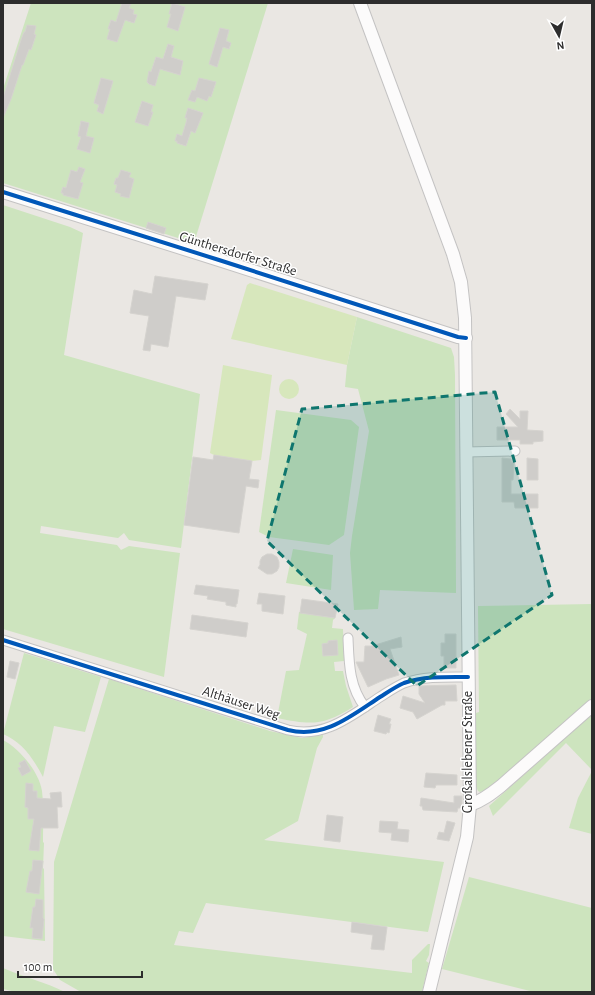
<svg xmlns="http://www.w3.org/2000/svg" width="595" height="995" font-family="'Alegreya Sans',sans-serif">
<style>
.green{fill:#cde4be}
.pitch{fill:#d7e7bc}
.building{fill:#cfcdca;stroke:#d5d3cf}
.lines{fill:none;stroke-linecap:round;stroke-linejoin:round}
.street-casing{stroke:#c4c3c3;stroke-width:11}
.secondary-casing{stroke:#c4c3c3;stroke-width:14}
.street{stroke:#fcfbfb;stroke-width:9}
.secondary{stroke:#fcfbfb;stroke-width:12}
.cycleway-casing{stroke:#fff;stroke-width:6}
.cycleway{stroke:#0057b8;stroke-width:4}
.marked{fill:#0f766e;fill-opacity:0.2;stroke:#0f766e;stroke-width:3;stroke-dasharray:8 5;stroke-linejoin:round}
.labels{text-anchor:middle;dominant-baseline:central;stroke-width:3;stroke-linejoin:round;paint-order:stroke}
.street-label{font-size:14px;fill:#2d2d2d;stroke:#fff}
</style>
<rect width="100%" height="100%" fill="#eae7e3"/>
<g class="green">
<path d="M31 3H268L194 243 3 183V89Z"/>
<path d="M3 205 70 227 83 233 64 355 200 394 181 548 129 540 124 533 118 538 41 526 40 533 117 545 121 550 129 546 180 553 164 677 3 629Z"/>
<path d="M357 317 451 348 454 357 455 375 456 593 380 590 378 609 354 610 350 553 352 536 369 431 358 389 345 387 347 365Z"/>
<path d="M276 410 351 420 359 427 344 535 329 545 269 537 259 532Z"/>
<path d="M293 549 333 555 331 590 286 583Z"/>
<path d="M592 604V700L502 779 487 790 480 792 478 791 474 782 476 713 479 712 478 606Z"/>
<path d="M299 612 335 618 333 620 332 628 343 629 344 661 334 662 335 671H343L346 686 353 707C323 726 311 725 277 718L286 671 299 670 307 634 297 629Z"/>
<path d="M24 653 101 677 85 732 54 726 43 777C33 758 22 742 3 734Z"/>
<path d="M109 679 270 731 302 738 323 735V737L317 748 298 821 264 840 444 862 428 932 206 903 193 933 179 931 174 945 412 973V960L428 944H430L429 955 426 961 429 963 422 992H81L60 980 53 969 54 862Z"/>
<path d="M592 714V770L566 743 493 816 489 806Z"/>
<path d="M3 740C20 749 39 772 42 791 44 808 43 826 43 842L44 843 43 868 44 869 45 941 3 936Z"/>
<path d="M592 771V834L569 828 578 798Z"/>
<path d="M469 877 592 908V992H534L442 969Z"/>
<path d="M3 968C24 977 45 982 65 992H16L3 989Z"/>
</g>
<g class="pitch">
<path d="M250 283 357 317 347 365 231 339 247 285Z"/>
<path d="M223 365 272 375 261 460 252 461 214 455 210 453Z"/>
<circle cx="289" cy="389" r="10"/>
</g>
<g class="building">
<path d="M122 3H131L129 8 134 10 133 14 137 15 134 23 125 20 117 42 107 39 110 29H108L111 20 116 22Z"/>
<path d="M172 3 185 7 178 31 167 27 171 14H169Z"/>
<path d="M27 25 36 26 34 34 36 35 31 50 29 49 23 65H22L11 99 3 118V98L21 40 24 32H25Z"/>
<path d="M220 28 229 30 226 41 231 43 229 49 223 47 217 67 209 64Z"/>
<path d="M168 44 174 46 171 57 183 61 180 75 160 69 155 86 149 84 147 82 149 71 151 72 156 57 163 59Z"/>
<path d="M101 78 113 81 103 114 97 111 99 105 94 103Z"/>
<path d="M199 78 216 82 211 97 209 96 207 101 197 97 195 102 188 100 192 90 195 91Z"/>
<path d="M142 101 153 105 151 112H153L148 126 135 122Z"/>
<path d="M188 108 203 113 195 133 191 131 186 146 177 143V141H175L177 134 182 136 186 123 187 118H185Z"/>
<path d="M81 121 89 123 86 136 94 138 90 153 77 149 81 137 78 136Z"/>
<path d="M79 167 85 169 80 182 83 183 78 199 63 195V193H61L63 187 66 188 71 170 77 172Z"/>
<path d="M121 170 131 173 129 177 134 179 129 198 120 196 121 194 115 192 117 185 114 184 116 178H118Z"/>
<path d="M148 222 166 228 164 234 146 228Z"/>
<path d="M155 276 208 284 205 300 176 296 168 347 151 344 150 351 143 350 149 316 130 313 134 290 152 294Z"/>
<path d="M510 409 520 419V411H528L527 430 543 431V441L533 442V444H520V440H497V427H518L506 414Z"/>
<path d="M214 455 252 461 249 479 259 480 258 488 246 486 239 533 184 525 193 457 213 460Z"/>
<path d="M502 458 511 459V462H514L513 480H511V494H538V508H515L514 502H502Z"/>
<path d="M527 458 538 459V480H527Z"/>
<path d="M267 554H272L277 557 279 562V567L277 571 272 574H267L258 568 260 565V561L262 557Z"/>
<path d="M196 585 239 590 237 604H236V607L226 605V602L207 599 208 596 194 594Z"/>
<path d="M259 593 285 596 283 614 262 611V604H257Z"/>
<path d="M302 599 338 604 335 618 300 613Z"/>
<path d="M192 615 248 623 246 637 190 629Z"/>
<path d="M445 634H456V668H444V656H441V643H445Z"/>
<path d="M401 637 402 647 390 649 399 675 386 679 368 687 356 662H364L365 646H372Z"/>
<path d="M337 640 338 655 323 656 322 644 328 643V641Z"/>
<path d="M10 661 19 663 15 679 7 677Z"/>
<path d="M456 685 457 701H445V705H442L417 719 413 712 400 708 403 696 425 703 419 694V686Z"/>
<path d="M378 715 391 719 389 724H391L389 733 387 732 386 734 374 731Z"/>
<path d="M25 760 31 771 22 776 18 768 21 767 19 763Z"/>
<path d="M426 773 457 775V785H436L435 788 424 787Z"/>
<path d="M26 783 33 784V791H37V798L51 799 50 793 61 792 62 807H57L58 828H41L39 851 29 850 34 819H28V808L25 807Z"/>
<path d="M454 796H462V808H458L457 812 423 810 422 806H420L421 798 454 803Z"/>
<path d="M327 815 343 817 340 842 324 840Z"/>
<path d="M380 821 398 822 397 829 409 830 408 842 391 840 392 833 379 832Z"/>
<path d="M447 821 455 823 449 841 437 839 439 832 444 833Z"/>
<path d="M33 860 43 861 39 894 26 892 30 871H32Z"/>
<path d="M36 899 43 900V918L44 919 42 939 32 938 33 928H30L33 907H35Z"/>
<path d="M352 922 387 927 384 950 371 949 373 935 351 932Z"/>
</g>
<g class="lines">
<defs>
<g id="street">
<path d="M466 452 515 451"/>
<path d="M348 638C349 662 349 687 365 707"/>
<path d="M3 640 288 730C324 739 351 716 380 697 388 692 395 687 404 683 425 676 446 677 468 677"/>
</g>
<g id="secondary">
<path d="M360 3 453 254 461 282 465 318 470 805 467 837 429 992"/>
<path d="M3 192 219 260 458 337 466 338"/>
<path d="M470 805C482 801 491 794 501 786L592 706"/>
</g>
</defs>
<use href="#street" class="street-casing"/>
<use href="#secondary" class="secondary-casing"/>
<use href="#street" class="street"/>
<use href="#secondary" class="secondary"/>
<defs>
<g id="cycleway">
<path d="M3 192 219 260 458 337 466 338"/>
<path d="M3 640 288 730C324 739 351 716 380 697 388 692 395 687 404 683 425 676 446 677 468 677"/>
</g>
</defs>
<use href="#cycleway" class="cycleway-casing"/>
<use href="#cycleway" class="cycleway"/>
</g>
<path class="marked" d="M495 392 552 595 417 686 267 541 302 409Z"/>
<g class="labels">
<g class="street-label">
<text transform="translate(238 254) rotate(17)">Günthersdorfer Straße</text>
<text transform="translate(241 703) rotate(18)">Althäuser Weg</text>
<text transform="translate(468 752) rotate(-90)">Großalslebener Straße</text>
</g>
</g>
<rect width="595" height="995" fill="none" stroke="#2d2d2d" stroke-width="8"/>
<g transform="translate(559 36) rotate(172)" stroke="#ffffff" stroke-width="3" paint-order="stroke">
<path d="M0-3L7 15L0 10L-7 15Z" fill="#2d2d2d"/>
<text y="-6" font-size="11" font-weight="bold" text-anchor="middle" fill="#2d2d2d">N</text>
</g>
<path d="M18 971v6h124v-6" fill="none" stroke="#2d2d2d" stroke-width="2"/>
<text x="24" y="971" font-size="12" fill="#2d2d2d" stroke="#ffffff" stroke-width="3" paint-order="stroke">100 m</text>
</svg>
